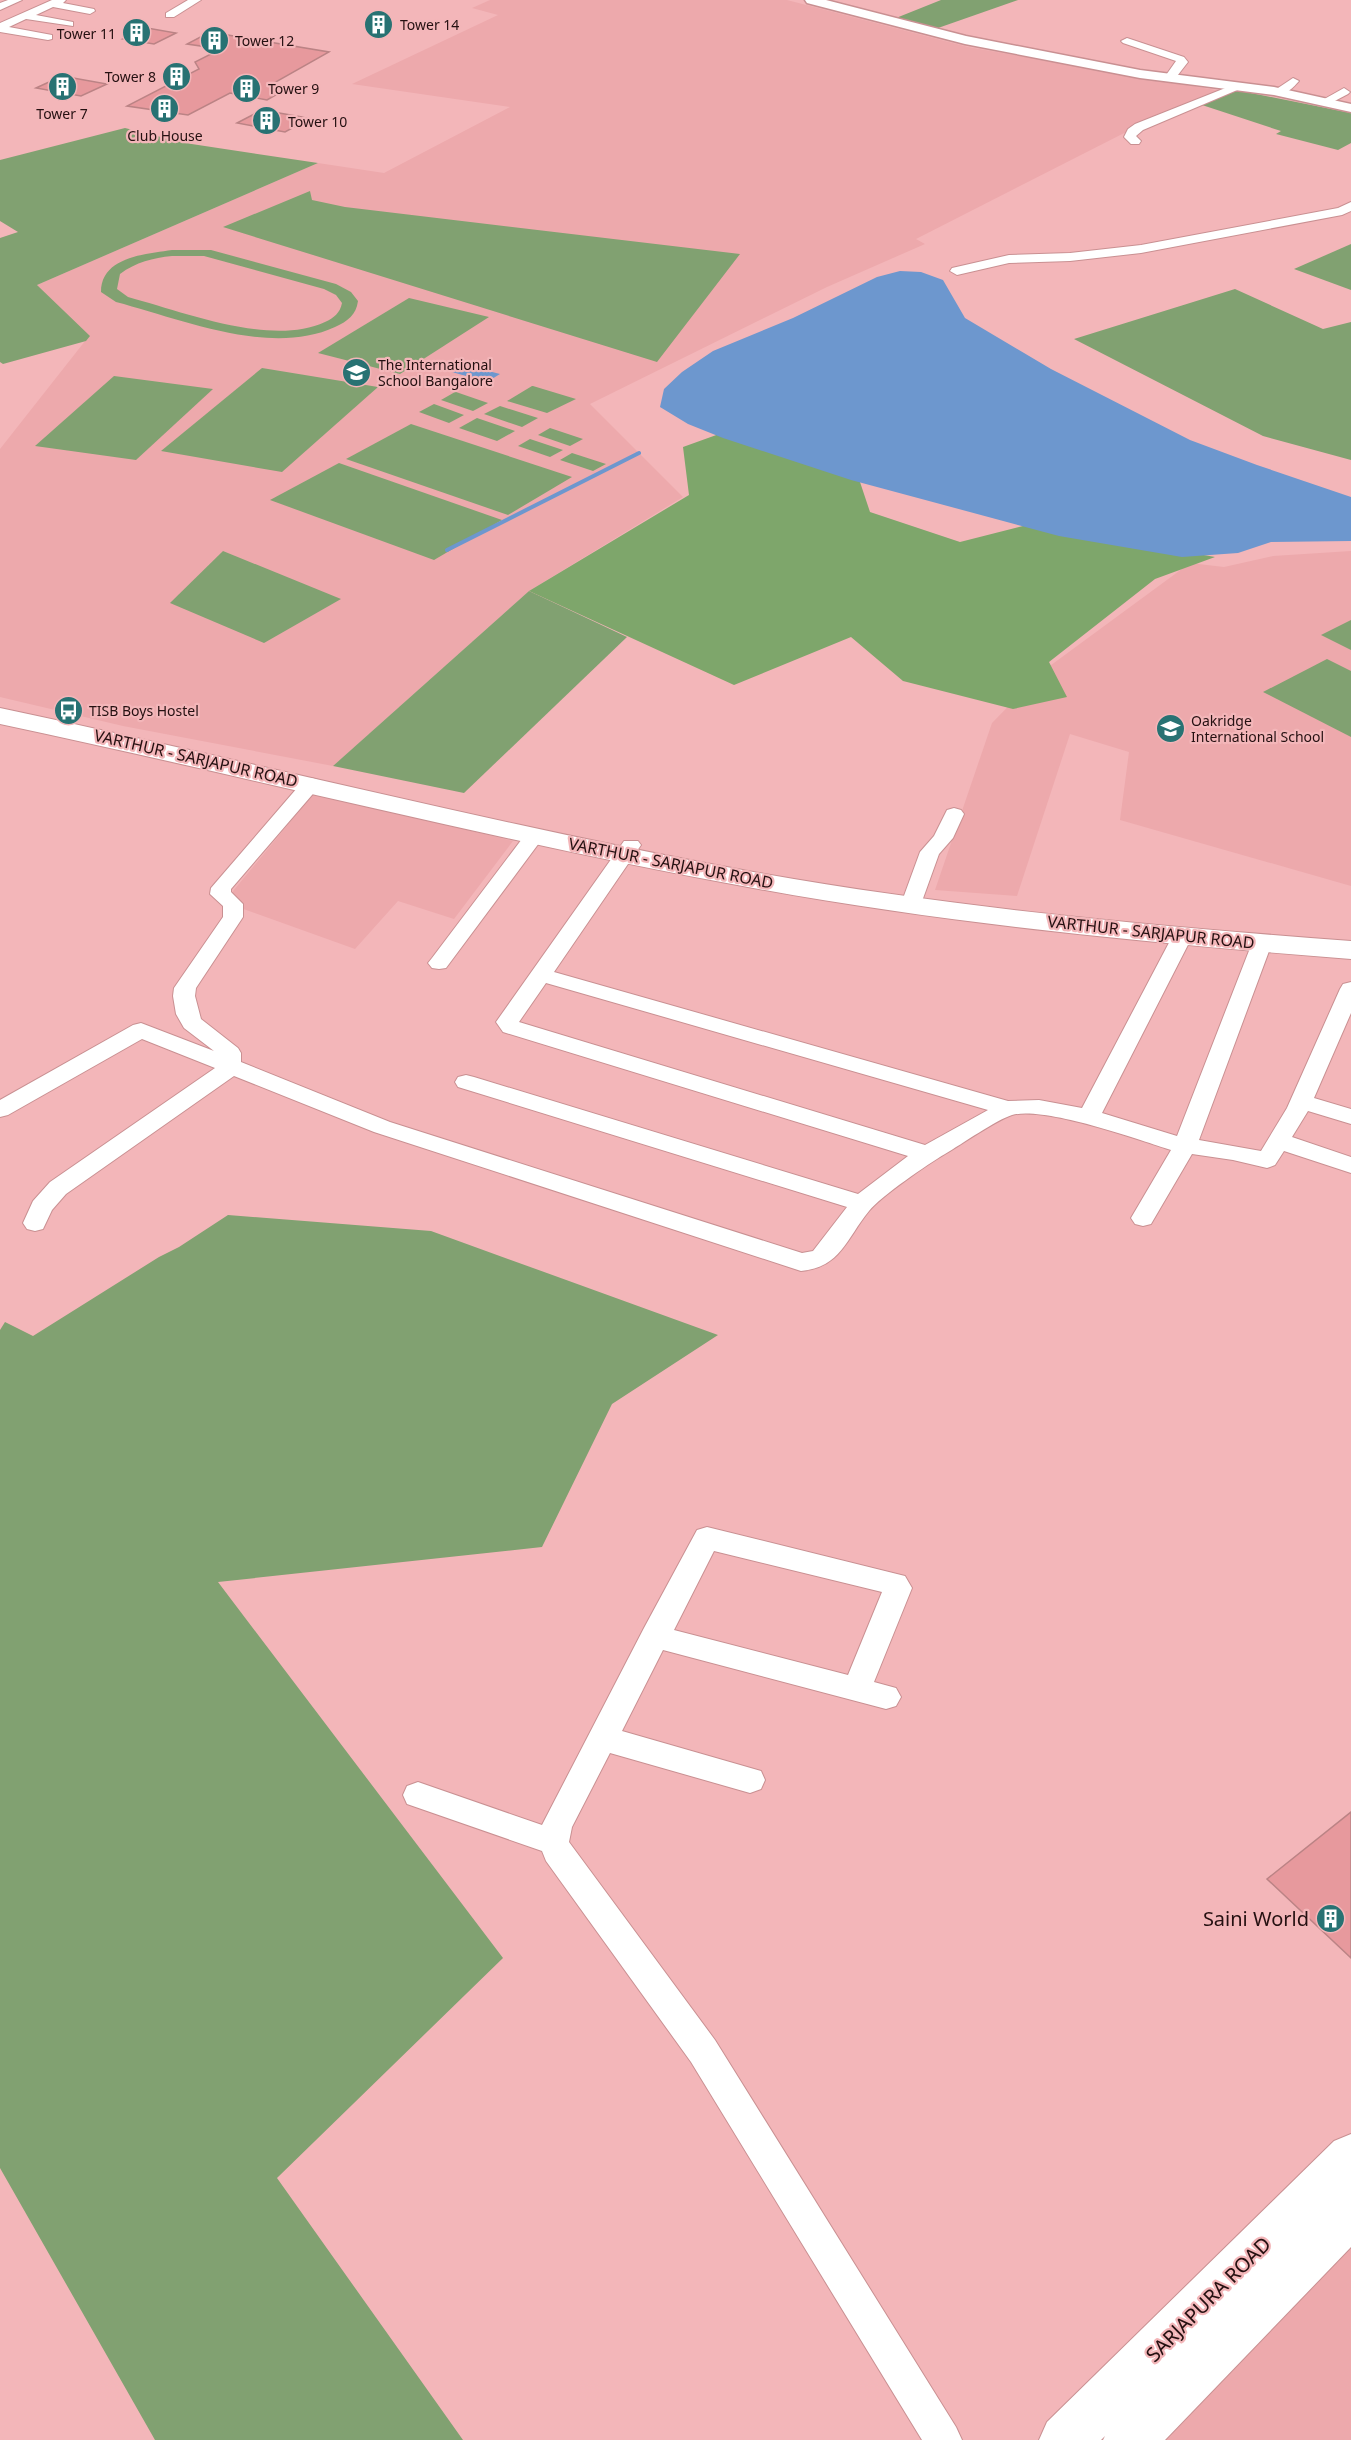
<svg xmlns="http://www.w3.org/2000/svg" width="1351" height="2440" font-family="'Noto Sans',sans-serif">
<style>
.built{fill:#eda9ac}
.green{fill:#81a171;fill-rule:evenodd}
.forest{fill:#7ea66b}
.water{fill:#6d97ce}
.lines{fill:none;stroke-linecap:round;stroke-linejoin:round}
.stream{stroke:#6d97ce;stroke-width:4}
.building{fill:#e7999d;stroke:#bb8385;stroke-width:1.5}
.minor-casing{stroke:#c99092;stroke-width:2}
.tertiary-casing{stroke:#c99092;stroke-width:3}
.primary-casing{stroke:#c99092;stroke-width:2}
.minor{fill:#fff;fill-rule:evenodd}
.tertiary{fill:#fff;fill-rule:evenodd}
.primary{fill:#fff;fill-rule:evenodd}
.labels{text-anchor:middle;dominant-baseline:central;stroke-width:4.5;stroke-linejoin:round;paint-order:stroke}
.far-poi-label{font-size:14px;fill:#251011;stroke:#f3b6b9;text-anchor:start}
.street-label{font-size:16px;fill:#251011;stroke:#f3b6b9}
.near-poi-label{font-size:20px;fill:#251011;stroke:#f3b6b9;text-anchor:end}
.near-street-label{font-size:20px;fill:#251011;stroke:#f3b6b9}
</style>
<rect width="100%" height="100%" fill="#f3b6b9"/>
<g class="built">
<path d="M490 0H787L968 47 1221 91 1136 127 916 239 925 244 827 287 590 404 683 497 529 591 333 766 123 726 0 697V449L89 336 37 285 318 163 384 173 510 107 352 84 498 15 472 8Z"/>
<path d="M1351 551V886L1120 820 1129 752 1070 734 1017 896 935 890 992 723 1043 671 1190 563 1224 567 1273 556Z"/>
<path d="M314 793 513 841 454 919 398 901 355 949 224 902Z"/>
<path d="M1351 2240V2440H1150Z"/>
</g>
<g class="green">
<path d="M941 0H1018L938 28 896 18Z"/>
<path d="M1236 90 1351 113V143L1338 150 1276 134 1281 131 1202 105Z"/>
<path d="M125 128 185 143 318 163 37 285 90 336 86 341 3 364 0 362V238L18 232 0 221V160Z"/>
<path d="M310 191 312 200 345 207 740 254 657 362 223 227Z"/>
<path d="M1351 244V290L1294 269Z"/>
<path d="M172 250H211L336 284 351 292 358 301C356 315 348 321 335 327 270 357 181 319 116 302L101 292C101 257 145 254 172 250ZM172 256H204L324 289 336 295 342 303C340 313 334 318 325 322 271 347 184 312 128 297L117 289 120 274C136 262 153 258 172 256Z"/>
<path d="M1235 289 1323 329 1351 322V460L1263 436 1074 339Z"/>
<path d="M409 298 489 317 400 374 318 353Z"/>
<path d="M262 368 378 387 282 472 161 451Z"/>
<path d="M114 376 213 389 136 460 35 446Z"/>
<path d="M532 386H533L576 399 547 413 507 401Z"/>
<path d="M455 392H456L488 403 473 411 441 400Z"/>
<path d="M434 404 464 415 449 423 419 412Z"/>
<path d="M500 406 538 418 522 427 484 414Z"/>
<path d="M477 418 515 431 497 441 459 428Z"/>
<path d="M411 424 572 477 508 515 346 459Z"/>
<path d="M550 428 583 439 570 446 538 435Z"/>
<path d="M530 439 563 450 550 457 518 446Z"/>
<path d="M572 453 606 464 593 471 560 460Z"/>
<path d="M339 463 502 520 434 560 270 500Z"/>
<path d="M223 551 341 599 264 643 170 603Z"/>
<path d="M529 591 627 637 464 793 333 766Z"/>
<path d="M1351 620V650L1321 635Z"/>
<path d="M1327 659 1351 671V737L1263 692Z"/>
<path d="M228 1215 431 1231 718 1335 612 1404 542 1547 218 1582 503 1958 277 2178 463 2440H155L0 2168V1330L5 1322 33 1336 159 1257 179 1247Z"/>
</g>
<path class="forest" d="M733 429 851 455 870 512 960 542 1031 524 1215 557 1155 579 1049 662 1067 697 1013 709 903 681 851 637 734 685 529 591 689 495 683 447Z"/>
<g class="water">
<path d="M900 271 921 272 943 280 965 318 1051 369 1190 440 1257 465 1351 497V541L1271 542 1238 553 1182 557 1059 536 851 480 723 438 688 424 660 407 664 389 682 372 713 351 793 318 877 277Z"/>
<path d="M465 365 500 374 487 382 452 372Z"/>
</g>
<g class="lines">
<path class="stream" d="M447 550 639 453"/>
</g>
<g class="building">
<path d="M147 28 176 33 154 44 123 39Z"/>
<path d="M210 32 257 40 329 52 272 84 290 87 267 100 230 93 188 115 127 106 199 69 195 62 221 49 187 44Z"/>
<path d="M62 76 107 84 81 96 36 88Z"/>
<path d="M262 110 302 117 309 119 285 132 237 123Z"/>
<path d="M1351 1812V1958L1267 1879Z"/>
</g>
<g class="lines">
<defs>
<g id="minor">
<path d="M8 0H22L0 10V3Z"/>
<path d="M52 0H66L63 3 94 9 95 11 90 14 53 7 36 15 73 22V26L26 19 9 27 52 35V39L48 40 0 32V23Z"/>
<path d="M188 0H201L174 17H166V13Z"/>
<path d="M1127 38 1184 57 1188 62 1174 80H1166L1164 78 1176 61 1123 43 1121 41Z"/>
<path d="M1293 78 1299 81C1293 88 1284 97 1275 94V90Z"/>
<path d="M1238 83 1244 86 1242 88 1143 130 1136 136 1141 141 1139 144H1131L1124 137 1128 129 1135 124Z"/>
<path d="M1344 88 1350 92 1348 94 1329 104H1321L1319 102Z"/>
<path d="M1351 202V211L1342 215 1141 253 1070 261 1009 263 957 275 950 271 952 268 1009 255 1070 253 1141 245 1338 208Z"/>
<path d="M311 778 318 780 321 784 318 788 231 889V892L243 904V917L196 988 195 996 201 1019 238 1048 241 1053V1062L390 1122 802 1253 813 1251 847 1207 458 1087 455 1082 458 1077 466 1075 474 1077 858 1194 908 1156 503 1032 496 1022 624 841H638L641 845 554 972 1008 1101 1039 1100 1082 1108 1172 937 1175 933 1182 931 1189 933 1192 937 1102 1113 1177 1136 1252 943 1255 939 1262 937 1269 939 1272 943 1199 1140 1261 1151 1287 1108 1340 989 1343 984 1351 982V1013L1314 1098 1351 1109V1124L1308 1111 1292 1137 1351 1157V1173L1284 1151 1275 1165 1267 1168 1233 1160 1192 1154 1151 1224 1143 1226 1135 1224 1131 1218 1171 1150C1137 1139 1044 1106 1012 1115 996 1120 962 1144 945 1154 928 1164 881 1196 869 1211 846 1239 841 1267 801 1271L374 1132 234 1076 66 1194 52 1210 43 1229 35 1231 27 1229 23 1223 33 1201 50 1182 215 1068 142 1039 8 1115 0 1117V1100L133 1025 141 1023 214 1051 184 1028 176 1014 173 996 174 988 223 917V906L210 894 211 888 304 780ZM546 983 988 1110 925 1145 519 1022Z"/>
<path d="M954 808 961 810 964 814 953 838 939 854 921 904 918 908 911 910 904 908 901 904 920 852 934 836 947 810Z"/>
<path d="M535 829 542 831 545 835 446 968 439 969 432 968 428 963 432 958 528 831Z"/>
<path d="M707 1527 905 1576 912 1588 874 1682 896 1688 901 1697 896 1706 886 1709 663 1650 622 1731 761 1771 765 1780 761 1789 750 1793 610 1753 572 1827 569 1842 715 2040 956 2427 962 2440H922L691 2062 546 1861 542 1851 407 1804 403 1795 407 1786 418 1782 542 1825 644 1628 697 1530ZM714 1551 882 1592 848 1675 674 1630Z"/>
</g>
<path id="tertiary" d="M805 0H826L966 36 1140 70 1274 87 1351 104V112L1274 95 1140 78 965 44 807 3Z"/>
<g id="primary">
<path d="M0 708C250 761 497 825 748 871 948 907 1149 926 1351 941V959C1149 943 948 924 748 887 497 841 250 777 0 724Z"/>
<path d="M1351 2134V2247L1165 2440H1103L1105 2436 1101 2440H1039L1047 2422 1334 2141Z"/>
</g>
</defs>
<use href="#minor" class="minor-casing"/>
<use href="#tertiary" class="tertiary-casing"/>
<use href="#primary" class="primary-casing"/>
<use href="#minor" class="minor"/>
<use href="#tertiary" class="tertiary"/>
<use href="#primary" class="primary"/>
</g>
<defs>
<symbol id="building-disc" viewBox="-11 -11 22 22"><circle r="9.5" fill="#287273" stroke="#f3b6b9"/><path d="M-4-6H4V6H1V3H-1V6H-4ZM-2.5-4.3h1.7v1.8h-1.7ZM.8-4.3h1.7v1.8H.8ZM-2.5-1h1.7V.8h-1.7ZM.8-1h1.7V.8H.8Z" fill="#fff"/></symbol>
<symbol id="school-disc" viewBox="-11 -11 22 22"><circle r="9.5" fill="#287273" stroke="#f3b6b9"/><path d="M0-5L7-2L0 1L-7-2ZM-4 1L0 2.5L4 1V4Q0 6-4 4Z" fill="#fff"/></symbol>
<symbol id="bus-disc" viewBox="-11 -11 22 22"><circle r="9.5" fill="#287273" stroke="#f3b6b9"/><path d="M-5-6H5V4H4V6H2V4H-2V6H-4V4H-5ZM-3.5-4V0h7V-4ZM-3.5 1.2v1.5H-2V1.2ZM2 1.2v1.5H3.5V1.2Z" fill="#fff"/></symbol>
</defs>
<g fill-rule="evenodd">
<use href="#building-disc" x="362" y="8" width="33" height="33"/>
<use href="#building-disc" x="120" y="16" width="33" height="33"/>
<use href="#building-disc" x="198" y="24" width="33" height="33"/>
<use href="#building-disc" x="160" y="60" width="33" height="33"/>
<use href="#building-disc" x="46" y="70" width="33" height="33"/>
<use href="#building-disc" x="230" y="72" width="33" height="33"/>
<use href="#building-disc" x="148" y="92" width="33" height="33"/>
<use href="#building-disc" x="250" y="104" width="33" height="33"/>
<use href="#school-disc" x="340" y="356" width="33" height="33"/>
<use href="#bus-disc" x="52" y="694" width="33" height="33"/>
<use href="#school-disc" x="1154" y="712" width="33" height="33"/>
<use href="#building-disc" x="1314" y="1902" width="33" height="33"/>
</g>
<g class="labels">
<g class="far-poi-label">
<text x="400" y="24">Tower 14</text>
<text x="116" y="33" text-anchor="end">Tower 11</text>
<text x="235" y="40">Tower 12</text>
<text x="156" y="76" text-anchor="end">Tower 8</text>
<text x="268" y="88">Tower 9</text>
<text x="62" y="113" text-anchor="middle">Tower 7</text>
<text x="288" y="121">Tower 10</text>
<text x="165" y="135" text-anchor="middle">Club House</text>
<text x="378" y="364">The International<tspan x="378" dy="16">School Bangalore</tspan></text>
<text x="89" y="710">TISB Boys Hostel</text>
<text x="1191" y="720">Oakridge<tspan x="1191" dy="16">International School</tspan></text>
</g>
<g class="street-label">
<text transform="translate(196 758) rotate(13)">VARTHUR - SARJAPUR ROAD</text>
<text transform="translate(671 863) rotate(11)">VARTHUR - SARJAPUR ROAD</text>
<text transform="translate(1151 932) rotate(6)">VARTHUR - SARJAPUR ROAD</text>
</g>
<g class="near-poi-label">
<text x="1309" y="1918">Saini World</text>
</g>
<g class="near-street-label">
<text transform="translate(1208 2299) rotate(-45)">SARJAPURA ROAD</text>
</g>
</g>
</svg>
